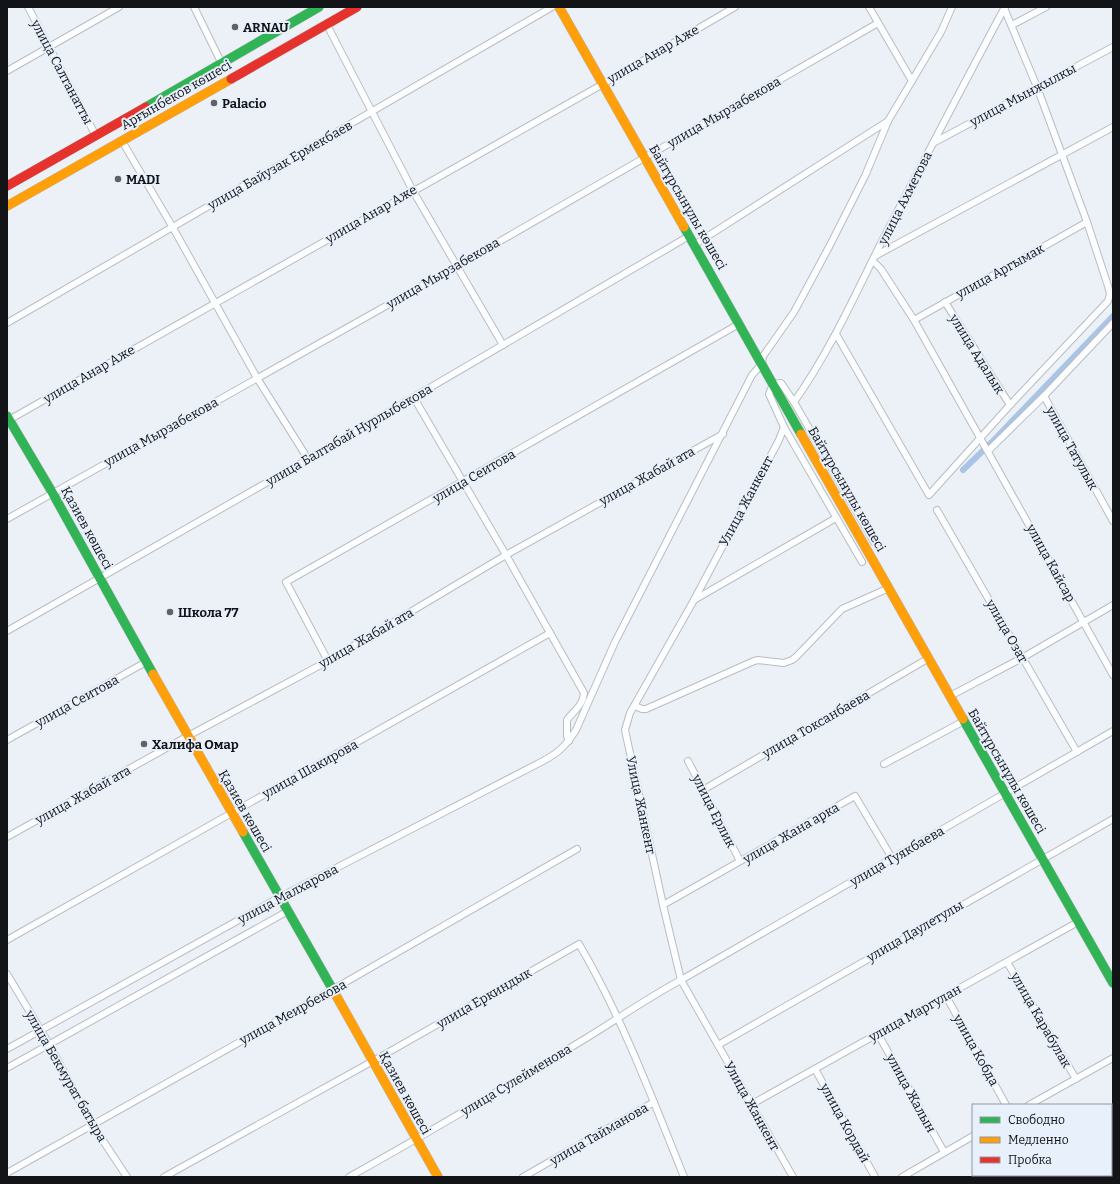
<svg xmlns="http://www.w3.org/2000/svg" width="1120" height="1184" font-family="Bitter,serif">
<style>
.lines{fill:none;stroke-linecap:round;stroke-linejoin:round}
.canal{stroke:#aac4e6;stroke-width:6}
.street-casing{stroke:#b9bdc2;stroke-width:8}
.fast-casing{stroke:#b9bdc2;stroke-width:10}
.slow-casing{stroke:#b9bdc2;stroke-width:10}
.jam-casing{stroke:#b9bdc2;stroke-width:10}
.street{stroke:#fcfdfe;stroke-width:6}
.fast{stroke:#30b455;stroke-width:9}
.slow{stroke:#ff9f0a;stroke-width:9}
.jam{stroke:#e5322d;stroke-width:9}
.poi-dot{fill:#5e6166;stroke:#e8f0fb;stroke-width:1.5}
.labels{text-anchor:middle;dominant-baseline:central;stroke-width:4;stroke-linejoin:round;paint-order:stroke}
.poi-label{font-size:13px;font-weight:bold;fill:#121418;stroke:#e8f0fb;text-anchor:start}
.street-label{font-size:13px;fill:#121418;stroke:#e8f0fb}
</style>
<rect width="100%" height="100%" fill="#ecf1f7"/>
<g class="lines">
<path class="canal" d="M963 470 992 442 1113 316"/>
<defs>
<g id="street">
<path d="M28 7 96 136"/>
<path d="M194 7 221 62"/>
<path d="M869 7 912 81"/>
<path d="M327 25 413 191 503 345"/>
<path d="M1012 25 1046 7"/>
<path d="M7 71 119 7"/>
<path d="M122 141 172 226 257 378 308 459"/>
<path d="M933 143 1113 47"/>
<path d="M694 245 888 121"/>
<path d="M875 256 1113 127"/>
<path d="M873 261 881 269 914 320 1113 675"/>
<path d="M945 302 1010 405"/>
<path d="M914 320 1087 222"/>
<path d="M7 323 552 7"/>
<path d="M836 334 929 495 1010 405 1108 301 1110 294 1108 286 1087 222 1037 87 1004 8"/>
<path d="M1044 396 1113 521"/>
<path d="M414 398 506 555 584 693C583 706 574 710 567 720V736L569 741"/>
<path d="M7 421 603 84 735 7"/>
<path d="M784 427 769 394 773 384 781 383 794 402"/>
<path d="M988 451 1044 396 1113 323"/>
<path d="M937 510 1077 752"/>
<path d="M7 519 457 266 878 23"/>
<path d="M874 542 794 402C829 353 854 297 881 243 922 164 963 85 1005 7"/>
<path d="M694 600 836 518"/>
<path d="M7 631 308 459 689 236"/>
<path d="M328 661 286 582 739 324"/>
<path d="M950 696 1022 658 1113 605"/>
<path d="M635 706 642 709H646L754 661 758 660 784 663 792 660 796 657 842 609 889 588"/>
<path d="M7 740 146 662"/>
<path d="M688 761 740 861"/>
<path d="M884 764 964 721"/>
<path d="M703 790 929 658"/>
<path d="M7 837 188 736 328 661 506 555 723 434"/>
<path d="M663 905 855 796 892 858"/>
<path d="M7 940 550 633"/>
<path d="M1007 962 1076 1079"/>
<path d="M7 974 49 1044 92 1124 127 1177"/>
<path d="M946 996 1006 1105"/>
<path d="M878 1034 944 1152"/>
<path d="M718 1045 1113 819"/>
<path d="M7 1049 280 897 543 761C560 752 566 745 576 730L615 642 752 375 762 364 763 356 766 352 794 312 829 247 865 176 888 121 941 32 952 7"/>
<path d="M7 1068 288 911"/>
<path d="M815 1069 875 1177"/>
<path d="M752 1104 1078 922"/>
<path d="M1029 1105 1113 1058"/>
<path d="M7 1173 332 990 577 849"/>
<path d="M164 1177 373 1061 579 944C622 1017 652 1098 684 1177"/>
<path d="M349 1177C430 1132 509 1085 588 1037 619 1018 649 997 681 980L1113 731"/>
<path d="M523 1177 654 1102"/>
<path d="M793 1177 681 980 663 905 625 730 630 713 694 600 779 440 784 427 862 562"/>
<path d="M902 1177 973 1136"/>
</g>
<g id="fast">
<path d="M146 107 319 7"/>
<path d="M684 227 801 434"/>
<path d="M7 416 52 492 153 674"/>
<path d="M963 719 1113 983"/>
<path d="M243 832 333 990"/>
<path d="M1111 1161 1113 1160"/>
<path d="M1109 1177 1113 1175"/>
</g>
<g id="slow">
<path d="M559 7 684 227"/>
<path d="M7 206 231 79"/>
<path d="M801 434 963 719"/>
<path d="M153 674 243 832"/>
<path d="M333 990 438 1177"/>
</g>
<g id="jam">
<path d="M231 79 357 7"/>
<path d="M7 186 146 107"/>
<path d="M1082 1177 1086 1175"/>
</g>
</defs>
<use href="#street" class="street-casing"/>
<use href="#fast" class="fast-casing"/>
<use href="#slow" class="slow-casing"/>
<use href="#jam" class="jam-casing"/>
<use href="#street" class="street"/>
<use href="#fast" class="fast"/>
<use href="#slow" class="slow"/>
<use href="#jam" class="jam"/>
</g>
<g class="poi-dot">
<circle cx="235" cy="27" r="4"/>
<circle cx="214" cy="103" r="4"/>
<circle cx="118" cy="179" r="4"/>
<circle cx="170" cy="612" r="4"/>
<circle cx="144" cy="744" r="4"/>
</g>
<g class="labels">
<g class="poi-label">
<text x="243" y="27">ARNAU</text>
<text x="222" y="103">Palacio</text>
<text x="126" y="179">MADI</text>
<text x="178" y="612">Школа 77</text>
<text x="152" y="744">Халифа Омар</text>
</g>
<g class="street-label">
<text transform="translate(653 54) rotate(-30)">улица Анар Аже</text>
<text transform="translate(62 72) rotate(62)">улица Салтанатты</text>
<text transform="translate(176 95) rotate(-30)">Арғынбеков көшесі</text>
<text transform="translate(1023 95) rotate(-28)">улица Мынжылкы</text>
<text transform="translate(724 112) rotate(-30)">улица Мырзабекова</text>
<text transform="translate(280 165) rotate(-30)">улица Байузак Ермекбаев</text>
<text transform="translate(905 198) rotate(-63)">улица Ахметова</text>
<text transform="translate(688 207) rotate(60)">Байтұрсынұлы көшесі</text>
<text transform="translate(371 214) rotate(-30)">улица Анар Аже</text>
<text transform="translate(1000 271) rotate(-29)">улица Аргымак</text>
<text transform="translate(443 273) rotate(-30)">улица Мырзабекова</text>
<text transform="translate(977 354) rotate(58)">улица Адалык</text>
<text transform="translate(89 374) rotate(-30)">улица Анар Аже</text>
<text transform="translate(161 432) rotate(-29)">улица Мырзабекова</text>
<text transform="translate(349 435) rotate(-30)">улица Балтабай Нурлыбекова</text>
<text transform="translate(1072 448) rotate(61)">улица Татулык</text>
<text transform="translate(474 476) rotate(-30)">улица Сеитова</text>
<text transform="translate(647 476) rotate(-29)">улица Жабай ата</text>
<text transform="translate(847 489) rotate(60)">Байтұрсынұлы көшесі</text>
<text transform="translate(746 501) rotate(-62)">Улица Жанкент</text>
<text transform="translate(87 528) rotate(61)">Қазиев көшесі</text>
<text transform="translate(1051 563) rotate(61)">улица Кайсар</text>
<text transform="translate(1007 631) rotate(60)">улица Озат</text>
<text transform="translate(366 638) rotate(-30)">улица Жабай ата</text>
<text transform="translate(77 701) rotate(-29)">улица Сеитова</text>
<text transform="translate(816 724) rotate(-30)">улица Токсанбаева</text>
<text transform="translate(310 769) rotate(-29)">улица Шакирова</text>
<text transform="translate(1007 771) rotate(60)">Байтұрсынұлы көшесі</text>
<text transform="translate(83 795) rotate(-29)">улица Жабай ата</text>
<text transform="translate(641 805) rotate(78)">Улица Жанкент</text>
<text transform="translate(245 811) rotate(60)">Қазиев көшесі</text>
<text transform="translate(714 811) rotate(63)">улица Ерлик</text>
<text transform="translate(791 833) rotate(-30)">улица Жана арка</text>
<text transform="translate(897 856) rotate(-30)">улица Туякбаева</text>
<text transform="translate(288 894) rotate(-28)">улица Малхарова</text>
<text transform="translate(915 931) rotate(-30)">улица Даулетулы</text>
<text transform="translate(484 998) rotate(-30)">улица Еркиндык</text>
<text transform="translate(293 1012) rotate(-29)">улица Меирбекова</text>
<text transform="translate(915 1013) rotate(-29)">улица Маргулан</text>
<text transform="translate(1041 1020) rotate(60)">улица Карабулак</text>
<text transform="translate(976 1050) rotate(61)">улица Кобда</text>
<text transform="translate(66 1076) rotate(60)">улица Бекмурат батыра</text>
<text transform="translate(516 1080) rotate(-31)">улица Сулейменова</text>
<text transform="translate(405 1093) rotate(61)">Қазиев көшесі</text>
<text transform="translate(911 1093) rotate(61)">улица Жалын</text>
<text transform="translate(752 1106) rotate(61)">Улица Жанкент</text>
<text transform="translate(845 1123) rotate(61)">улица Кордай</text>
<text transform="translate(599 1134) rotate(-30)">улица Тайманова</text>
</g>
</g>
<rect width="1120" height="1184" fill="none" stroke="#121418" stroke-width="16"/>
<rect x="972" y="1104" width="140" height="72" fill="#e8f0fb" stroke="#9298a0"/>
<rect x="980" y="1117" width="20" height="6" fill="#30b455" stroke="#9298a0"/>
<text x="1008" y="1124" font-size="12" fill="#121418">Свободно</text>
<rect x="980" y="1137" width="20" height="6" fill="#ff9f0a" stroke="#9298a0"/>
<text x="1008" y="1144" font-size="12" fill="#121418">Медленно</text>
<rect x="980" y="1157" width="20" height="6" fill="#e5322d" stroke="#9298a0"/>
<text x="1008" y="1164" font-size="12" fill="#121418">Пробка</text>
</svg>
